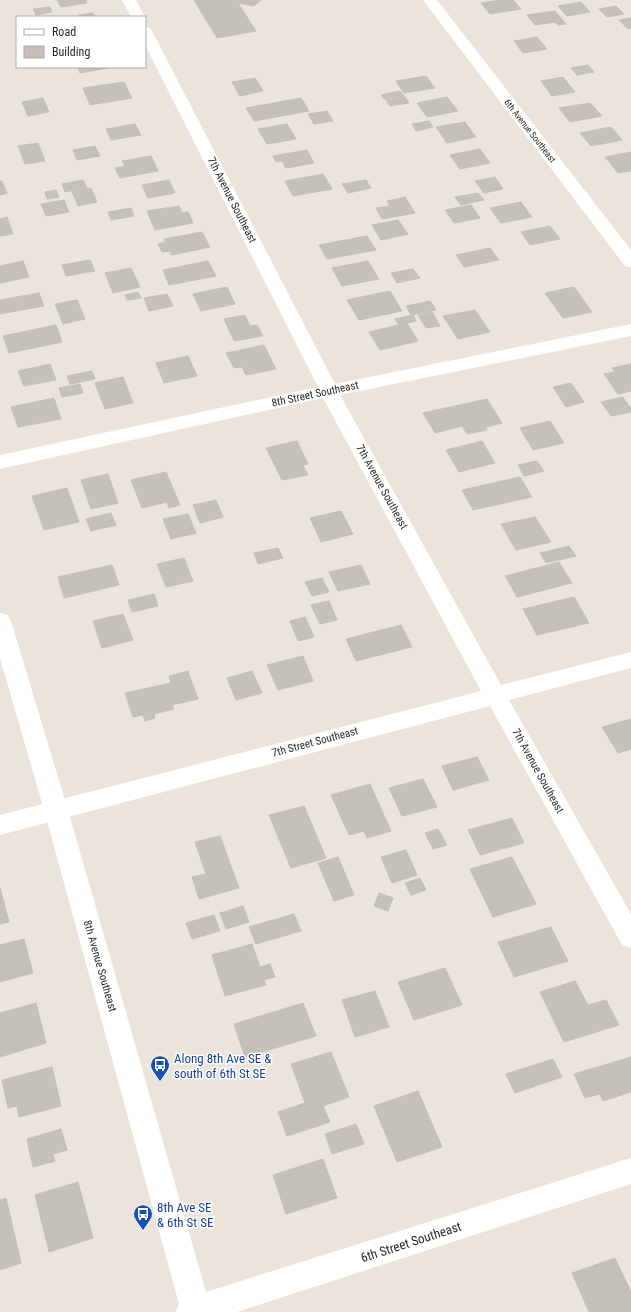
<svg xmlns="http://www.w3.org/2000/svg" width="631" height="1312" font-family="'Roboto Condensed',sans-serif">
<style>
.building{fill:#c5c1ba;stroke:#c5c0b4}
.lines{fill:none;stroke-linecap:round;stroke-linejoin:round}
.street{fill:#fff;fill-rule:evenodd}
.secondary{fill:#fff;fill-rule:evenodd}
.labels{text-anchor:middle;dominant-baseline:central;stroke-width:3;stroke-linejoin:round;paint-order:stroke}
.far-street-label{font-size:9px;fill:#282828;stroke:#fff}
.street-label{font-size:11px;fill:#282828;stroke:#fff}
.near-transit-label{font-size:13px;fill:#164399;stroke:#fff;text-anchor:start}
.near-street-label{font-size:13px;fill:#282828;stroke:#fff}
</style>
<rect width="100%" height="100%" fill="#eae4da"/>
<g class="building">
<path d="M57 0H86L87 3 61 7Z"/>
<path d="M194 0H261L254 6 238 3 256 31 217 38Z"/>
<path d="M500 0H513L521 9 490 14 481 3Z"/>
<path d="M581 2 590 12 567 16 558 6Z"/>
<path d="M616 6 624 14 607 17 599 9Z"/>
<path d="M50 7 52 12 36 15 33 9Z"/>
<path d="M555 11 566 24 558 25 555 22 535 25 527 15Z"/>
<path d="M93 13 95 17H80L79 15Z"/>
<path d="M631 18V28L628 29 619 20Z"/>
<path d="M537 37 547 49 523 53 514 41Z"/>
<path d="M588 65 594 72 577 75 571 68Z"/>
<path d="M77 67H114L80 73Z"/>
<path d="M426 76 435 88 404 93 396 81Z"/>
<path d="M563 77 575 92 552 96 541 81Z"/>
<path d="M255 78 263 91 240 96 232 82Z"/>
<path d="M124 82 132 98 90 105 83 88Z"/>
<path d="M400 91 404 96 384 99 381 95Z"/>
<path d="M405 97 409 103 390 106 386 100Z"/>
<path d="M447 97 458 111 427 117 417 103Z"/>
<path d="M43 98 49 112 28 116 22 102Z"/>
<path d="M301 98 309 111 254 121 246 108Z"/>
<path d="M590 103 602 116 570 122 559 108Z"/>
<path d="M327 111 333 121 314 124 308 114Z"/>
<path d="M429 121 433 127 416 131 412 124Z"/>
<path d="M465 122 476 137 447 143 436 127Z"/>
<path d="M135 124 141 135 111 140 106 129Z"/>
<path d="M287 124 296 139 267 144 258 129Z"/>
<path d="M611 127 622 140 591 146 580 133Z"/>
<path d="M38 143 45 161 25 164 18 146Z"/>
<path d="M95 146 100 156 77 160 73 150Z"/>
<path d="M480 149 490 163 460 169 450 155Z"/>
<path d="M307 150 314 163 286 168 282 161 276 162 273 156Z"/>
<path d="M631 152V171L618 173 605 157Z"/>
<path d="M151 156 158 171 120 178 115 168 125 166 122 161Z"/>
<path d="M323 174 332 189 293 196 285 181Z"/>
<path d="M495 177 503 189 484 193 475 181Z"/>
<path d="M83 180 87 188 65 192 62 184Z"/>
<path d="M169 180 175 193 148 198 142 185Z"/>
<path d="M366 180 371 188 348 193 342 184Z"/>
<path d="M0 181H2L7 193 0 195Z"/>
<path d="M91 188 97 202 78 206 72 192Z"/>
<path d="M56 190 59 197 47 199 45 192Z"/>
<path d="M478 193 484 200 461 205 455 197Z"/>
<path d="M405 197 415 213 382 219 376 208 390 206 387 201Z"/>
<path d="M64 200 69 212 46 216 41 204Z"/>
<path d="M521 202 532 217 501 223 490 208Z"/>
<path d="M471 205 480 218 454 223 445 210Z"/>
<path d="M179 206 182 213 188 212 193 223 155 230 147 211Z"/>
<path d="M131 208 134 216 111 220 108 212Z"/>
<path d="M7 217 13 234 0 236V219Z"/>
<path d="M398 220 408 234 381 240 372 225Z"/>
<path d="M550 226 560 239 530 245 521 232Z"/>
<path d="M202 232 210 247 172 255 170 251 162 252 158 244 166 242 164 239Z"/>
<path d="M367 236 376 250 327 259 319 245Z"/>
<path d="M490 248 499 260 464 267 456 255Z"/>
<path d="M90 260 95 271 66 276 62 265Z"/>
<path d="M23 261 29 277 0 283V266Z"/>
<path d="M208 261 216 276 169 285 163 270Z"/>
<path d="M368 261 379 279 342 286 332 268Z"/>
<path d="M131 268 140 287 113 293 105 273Z"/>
<path d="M413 269 420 278 397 283 391 273Z"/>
<path d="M227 287 235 304 201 311 193 294Z"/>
<path d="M574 287 592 312 563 318 545 293Z"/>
<path d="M390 291 402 311 359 320 347 300Z"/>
<path d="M138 292 141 298 127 300 125 295Z"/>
<path d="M39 293 44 306 0 314V300Z"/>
<path d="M167 294 173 306 149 311 144 298Z"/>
<path d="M77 300 85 319 63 324 55 304Z"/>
<path d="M430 301 436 310 411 315 406 306Z"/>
<path d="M475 310 490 332 458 339 443 316Z"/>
<path d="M432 312 440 326 426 328 418 315Z"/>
<path d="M245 315 250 326 257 325 263 336 234 341 224 319Z"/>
<path d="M413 315 416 321 399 325 395 319Z"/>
<path d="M407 323 418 341 380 350 369 332Z"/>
<path d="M56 325 62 342 9 353 3 336Z"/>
<path d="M264 345 276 369 246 375 242 367 234 368 226 353Z"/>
<path d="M188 356 197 376 164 383 156 363Z"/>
<path d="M50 364 56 380 24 386 18 371Z"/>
<path d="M631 364V391L618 394 604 374 615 372 612 368Z"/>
<path d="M92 371 95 379 70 384 67 376Z"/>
<path d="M123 377 133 403 105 409 95 383Z"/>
<path d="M571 383 584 402 566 407 553 387Z"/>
<path d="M80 384 83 393 62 397 59 388Z"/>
<path d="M623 397 631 409V412L611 416 601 402Z"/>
<path d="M54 398 61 419 18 427 11 407Z"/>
<path d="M487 399 502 423 486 427 487 430 467 434 462 426 435 433 423 413Z"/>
<path d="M550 421 564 443 533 450 520 428Z"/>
<path d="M297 441 308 464 303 465 308 475 282 480 266 448Z"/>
<path d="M482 441 495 463 459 472 446 450Z"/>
<path d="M537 461 544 471 524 476 518 465Z"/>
<path d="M166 472 180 505 169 508 167 502 142 508 131 480Z"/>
<path d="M108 474 118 503 91 509 81 480Z"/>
<path d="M520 477 532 497 473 510 462 490Z"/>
<path d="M67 488 79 522 44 530 32 496Z"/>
<path d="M216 500 223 517 200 523 193 505Z"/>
<path d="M341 511 353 534 321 542 310 518Z"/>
<path d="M111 513 116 525 91 531 86 519Z"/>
<path d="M188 514 196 533 171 539 163 519Z"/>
<path d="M535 517 551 542 516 550 501 524Z"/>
<path d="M569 546 576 556 546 563 540 553Z"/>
<path d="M278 548 283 558 258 564 254 553Z"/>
<path d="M184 558 193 581 166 587 157 564Z"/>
<path d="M559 562 572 583 517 597 505 576Z"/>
<path d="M112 565 119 585 64 598 58 577Z"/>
<path d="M361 565 370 584 338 591 329 572Z"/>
<path d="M322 578 329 592 312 596 305 582Z"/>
<path d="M154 594 158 606 132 612 128 600Z"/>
<path d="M574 597 589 623 537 635 523 609Z"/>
<path d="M329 601 337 620 320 624 311 605Z"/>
<path d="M123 614 133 640 102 648 93 621Z"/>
<path d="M305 617 314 637 298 641 290 621Z"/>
<path d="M401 625 412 647 356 661 346 639Z"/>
<path d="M303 656 313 681 278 690 267 665Z"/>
<path d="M188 671 198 699 172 705 174 709 154 714 155 718 145 721 143 715 133 717 125 693 171 683 169 676Z"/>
<path d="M252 671 262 693 236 700 227 678Z"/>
<path d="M631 719V749L618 753 602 727Z"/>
<path d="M477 757 489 780 453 790 442 766Z"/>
<path d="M423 779 437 807 402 816 389 788Z"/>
<path d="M370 784 391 831 367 838 364 831 349 835 331 795Z"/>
<path d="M304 806 326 858 291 868 269 815Z"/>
<path d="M512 818 524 843 480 855 468 830Z"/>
<path d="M438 829 447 845 433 849 425 833Z"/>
<path d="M220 836 239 888 199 899 192 877 206 874 195 842Z"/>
<path d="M406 850 417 875 392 883 381 857Z"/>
<path d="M338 857 354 895 334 901 318 863Z"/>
<path d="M512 857 536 904 493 917 470 869Z"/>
<path d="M420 878 426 890 411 895 405 883Z"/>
<path d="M0 888 9 922 0 924Z"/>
<path d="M379 893 393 898 388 911 374 906Z"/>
<path d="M243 906 249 922 226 929 220 913Z"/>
<path d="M294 914 301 931 256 944 249 927Z"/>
<path d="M214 915 220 931 192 939 186 923Z"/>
<path d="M551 927 568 961 514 977 498 942Z"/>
<path d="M24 939 33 973 0 982V945Z"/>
<path d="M252 944 260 967 270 964 275 977 264 980 266 985 225 996 212 955Z"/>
<path d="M445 968 462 1005 414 1020 398 982Z"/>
<path d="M575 981 588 1005 606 1000 619 1025 564 1042 540 992Z"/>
<path d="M375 991 389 1027 355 1037 342 1000Z"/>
<path d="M36 1003 46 1043 0 1057V1013Z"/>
<path d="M303 1003 316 1036 245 1057 234 1024Z"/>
<path d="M331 1052 349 1097 323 1106 330 1122 287 1136 278 1112 305 1103 291 1064Z"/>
<path d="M631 1057V1092L603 1101 600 1094 585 1098 574 1074Z"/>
<path d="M553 1059 562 1077 515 1093 506 1074Z"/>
<path d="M52 1067 61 1106 19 1117 17 1106 8 1108 2 1080Z"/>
<path d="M418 1091 442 1147 397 1162 374 1106Z"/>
<path d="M356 1124 364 1144 332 1154 325 1134Z"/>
<path d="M61 1129 67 1150 53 1154 55 1161 33 1167 27 1139Z"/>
<path d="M323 1159 337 1198 286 1214 273 1175Z"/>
<path d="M78 1182 93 1238 49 1252 35 1195Z"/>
<path d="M6 1198 21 1263 0 1270V1200Z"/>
<path d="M615 1258 631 1292V1312H589L572 1273Z"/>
</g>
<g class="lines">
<g class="street">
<path d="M122 0H136L145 17H131Z"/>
<path d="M423 0H437L631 250V267L625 266Z"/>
<path d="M145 27 150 28 152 31 335 384 631 324V336L340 395 501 685 631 652V668L509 700 631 914V948L622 945 490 706 0 835V815L481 691 323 398 0 469V455L318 387 145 45Z"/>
</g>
<path class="secondary" d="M0 613 8 615 11 621 68 810 206 1292 631 1158V1184L237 1312H176L179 1304 44 810 0 658Z"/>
</g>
<defs>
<symbol id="bus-pin" viewBox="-11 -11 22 30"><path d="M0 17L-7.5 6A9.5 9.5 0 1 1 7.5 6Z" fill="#1a4fb4" stroke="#fff"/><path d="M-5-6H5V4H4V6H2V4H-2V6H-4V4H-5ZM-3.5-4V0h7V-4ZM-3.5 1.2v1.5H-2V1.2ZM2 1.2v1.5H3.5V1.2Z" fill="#fff"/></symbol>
</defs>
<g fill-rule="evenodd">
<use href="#bus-pin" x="149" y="1054" width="22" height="30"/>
<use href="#bus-pin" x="132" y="1203" width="22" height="30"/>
</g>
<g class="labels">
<g class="far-street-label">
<text transform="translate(530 131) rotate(52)">6th Avenue Southeast</text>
</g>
<g class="street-label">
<text transform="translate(232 200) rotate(63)">7th Avenue Southeast</text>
<text transform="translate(315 394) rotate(-12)">8th Street Southeast</text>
<text transform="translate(382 487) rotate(61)">7th Avenue Southeast</text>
<text transform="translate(315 742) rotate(-15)">7th Street Southeast</text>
<text transform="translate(538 771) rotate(61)">7th Avenue Southeast</text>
<text transform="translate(100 966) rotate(74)">8th Avenue Southeast</text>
</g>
<g class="near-transit-label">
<text x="174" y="1058">Along 8th Ave SE &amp;<tspan x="174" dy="15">south of 6th St SE</tspan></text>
<text x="157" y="1207">8th Ave SE<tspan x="157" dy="15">&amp; 6th St SE</tspan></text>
</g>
<g class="near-street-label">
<text transform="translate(411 1242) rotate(-18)">6th Street Southeast</text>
</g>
</g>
<rect x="16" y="16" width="130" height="52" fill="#ffffff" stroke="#a9a9a9"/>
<rect x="24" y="29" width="20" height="6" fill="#ffffff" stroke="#a9a9a9"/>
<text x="52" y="36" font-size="12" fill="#282828">Road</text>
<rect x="24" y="46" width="20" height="12" fill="#c5c1ba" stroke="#a9a9a9"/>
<text x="52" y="56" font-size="12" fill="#282828">Building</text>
</svg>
